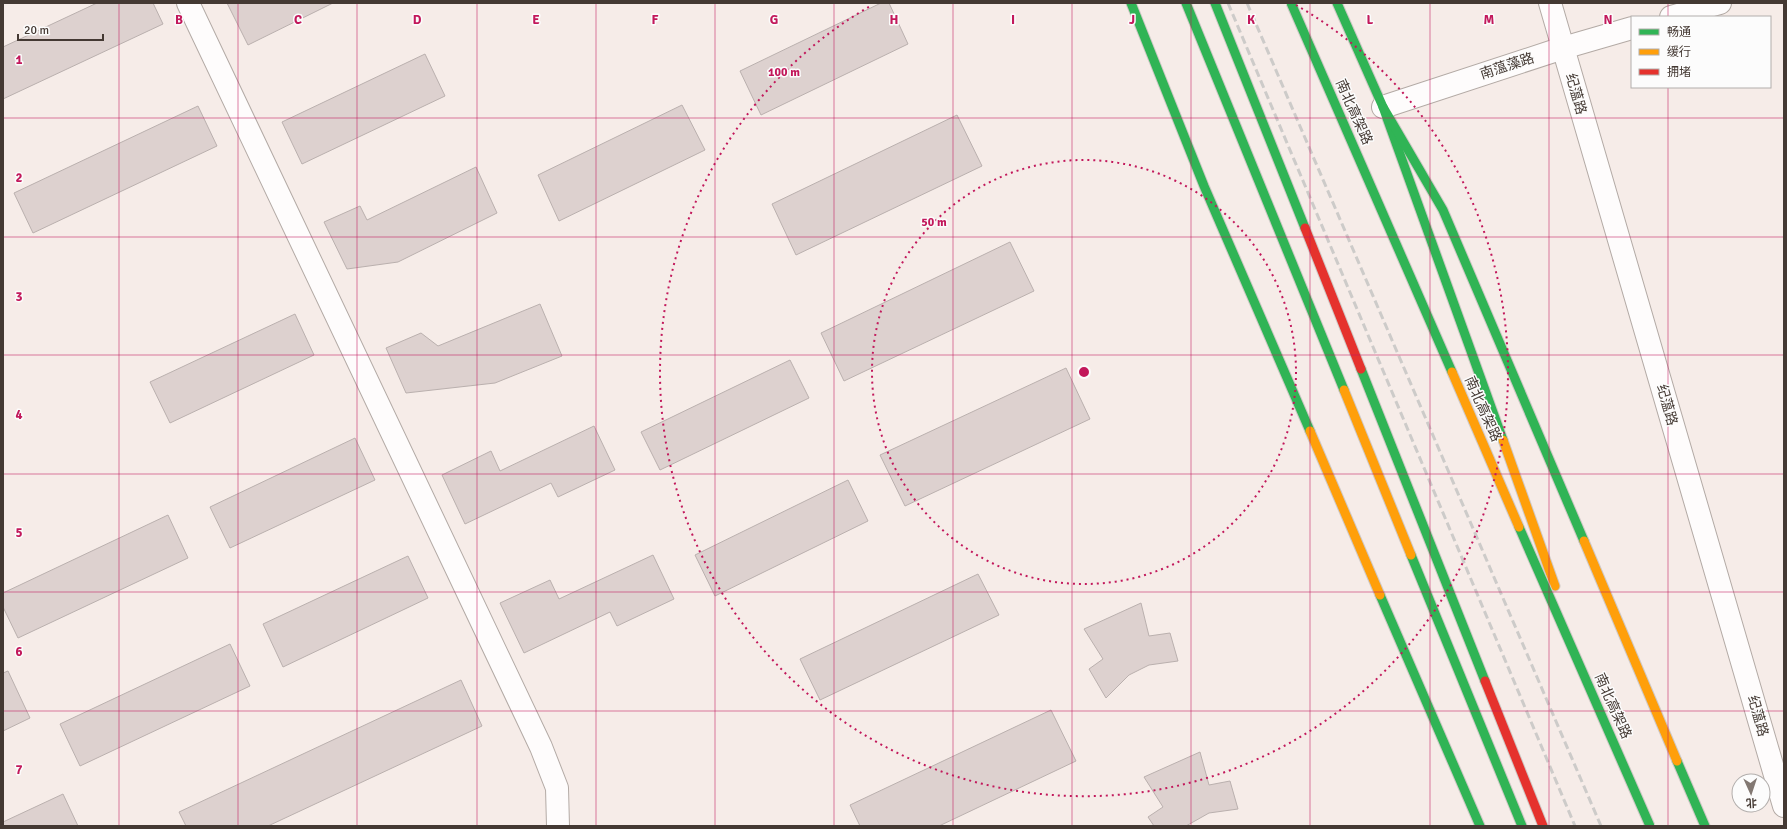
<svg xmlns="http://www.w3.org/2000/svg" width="1787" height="829" font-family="Signika,'Noto Sans SC',sans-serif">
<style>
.building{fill:#ddd1cf;stroke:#bab0ae}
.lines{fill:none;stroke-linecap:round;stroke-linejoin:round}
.street-casing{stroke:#b3aaa5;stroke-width:24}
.fast-casing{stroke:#cfc9c6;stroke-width:11}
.slow-casing{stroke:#cfc9c6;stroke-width:11}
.jam-casing{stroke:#cfc9c6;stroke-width:11}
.street{stroke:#fefcfc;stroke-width:22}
.fast{stroke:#30b455;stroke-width:9}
.slow{stroke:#ff9f0a;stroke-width:9}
.jam{stroke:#e5322d;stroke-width:9}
.rail{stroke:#cdcbc9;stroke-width:3;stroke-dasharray:8 4;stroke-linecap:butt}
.fast-bridge-casing{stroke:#cfc9c6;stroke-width:11;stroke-linecap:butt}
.slow-bridge-casing{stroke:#cfc9c6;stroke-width:11;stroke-linecap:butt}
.fast-bridge{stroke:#30b455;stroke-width:9}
.slow-bridge{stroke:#ff9f0a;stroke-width:9}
.grid{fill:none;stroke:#c2185b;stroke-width:1;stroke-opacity:0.55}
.ring{fill:none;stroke:#c2185b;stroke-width:2;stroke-dasharray:2 4}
.labels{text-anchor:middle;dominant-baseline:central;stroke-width:3;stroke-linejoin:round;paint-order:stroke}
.street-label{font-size:14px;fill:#443933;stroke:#fcfcfc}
.grid-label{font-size:13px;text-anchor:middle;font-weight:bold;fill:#c2185b;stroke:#fcfcfc;stroke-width:3;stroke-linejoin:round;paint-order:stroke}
.centre{fill:#c2185b;stroke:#fcfcfc;stroke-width:2}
.ring-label{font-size:12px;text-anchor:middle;font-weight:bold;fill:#c2185b;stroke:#fcfcfc;stroke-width:3;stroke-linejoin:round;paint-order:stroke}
</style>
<rect width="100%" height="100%" fill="#f6ece8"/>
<g class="building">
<path d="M97 3H153L163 24 3 99V47Z"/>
<path d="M227 3H333L248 45Z"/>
<path d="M881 3H889L908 44 761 115 740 71Z"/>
<path d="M425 54 445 96 302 164 282 122Z"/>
<path d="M682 105 705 150 559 221 538 175Z"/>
<path d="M198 106 217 146 33 233 14 193Z"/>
<path d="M957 115 982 166 796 255 772 204Z"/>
<path d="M476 167 497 213 398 262 347 269 324 222 360 206 367 220Z"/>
<path d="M1010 242 1034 291 844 381 821 333Z"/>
<path d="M540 304 562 356 495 383 406 393 386 348 421 333 438 346Z"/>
<path d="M295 314 314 355 170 423 150 382Z"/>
<path d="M790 360 809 398 660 470 641 432Z"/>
<path d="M1066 368 1090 419 905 506 880 455Z"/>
<path d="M594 426 615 470 558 497 551 483 465 524 442 475 491 451 500 471Z"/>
<path d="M355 438 375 480 230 548 210 507Z"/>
<path d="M848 480 868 521 715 596 695 555Z"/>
<path d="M168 515 188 558 18 638 3 607V593Z"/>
<path d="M653 555 674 599 617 626 610 612 524 653 500 603 550 580 559 599Z"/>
<path d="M408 556 428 598 283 667 263 624Z"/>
<path d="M978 574 999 615 820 700 800 659Z"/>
<path d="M1141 603 1149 636 1170 633 1178 661 1149 665 1129 675 1106 698 1089 669 1103 659 1084 629Z"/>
<path d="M230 644 250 686 80 766 60 724Z"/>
<path d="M8 671 30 718 3 731V673Z"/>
<path d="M461 680 482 726 268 826H186L179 812Z"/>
<path d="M1051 710 1076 761 939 826H860L850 805Z"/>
<path d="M1200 752 1209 785 1230 781 1238 809 1209 813 1186 826H1154L1148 817 1163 807 1144 777Z"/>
<path d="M63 794 78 826H3V822Z"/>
</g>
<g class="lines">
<defs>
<g id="street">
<path d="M188 3 541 747 557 788 558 826"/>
<path d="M1550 3 1784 806"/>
<path d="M1671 17 1720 3"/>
<path d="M1383 107 1563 48 1632 28"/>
</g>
<g id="fast">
<path d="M1131 3 1204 186 1310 431"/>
<path d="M1186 3 1344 390"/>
<path d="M1215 3 1305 228"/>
<path d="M1337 3 1383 107 1503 440"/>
<path d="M1383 107 1443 210 1584 541"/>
<path d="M1361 369 1485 681"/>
<path d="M1411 555 1522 826"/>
<path d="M1380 595 1480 826"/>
<path d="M1677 761 1705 826"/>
</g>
<g id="slow">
<path d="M1344 390 1411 555"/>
<path d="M1310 431 1380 595"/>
<path d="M1503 440 1555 586"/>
<path d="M1584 541 1677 761"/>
</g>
<g id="jam">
<path d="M1305 228 1361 369"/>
<path d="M1485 681 1543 826"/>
</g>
</defs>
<use href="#street" class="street-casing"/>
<use href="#fast" class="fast-casing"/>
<use href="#slow" class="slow-casing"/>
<use href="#jam" class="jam-casing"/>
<use href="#street" class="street"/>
<use href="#fast" class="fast"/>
<use href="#slow" class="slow"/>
<use href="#jam" class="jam"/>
<g class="rail">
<path d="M1228 3 1575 826"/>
<path d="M1247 3 1601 826"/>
</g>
<defs>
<g id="fast-bridge">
<path d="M1291 3 1452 372"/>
<path d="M1519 527 1650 826"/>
</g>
<path id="slow-bridge" d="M1452 372 1519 527"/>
</defs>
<use href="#fast-bridge" class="fast-bridge-casing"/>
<use href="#slow-bridge" class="slow-bridge-casing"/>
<use href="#fast-bridge" class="fast-bridge"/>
<use href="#slow-bridge" class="slow-bridge"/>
</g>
<path class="grid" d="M119 3V826M238 3V826M357 3V826M477 3V826M596 3V826M715 3V826M834 3V826M953 3V826M1072 3V826M1191 3V826M1310 3V826M1430 3V826M1549 3V826M1668 3V17M1668 87V826M3 118H1784M3 237H1784M3 355H1784M3 474H1784M3 592H1784M3 711H1784"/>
<g class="ring">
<circle cx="1084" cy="372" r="212"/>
<path d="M1296 5A424 424 0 1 1 872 5"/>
</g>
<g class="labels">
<g class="street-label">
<text transform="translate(1507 66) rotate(-18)">南蕰藻路</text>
<text transform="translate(1576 94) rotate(74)">纪蕰路</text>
<text transform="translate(1354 112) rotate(66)">南北高架路</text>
<text transform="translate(1667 405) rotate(74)">纪蕰路</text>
<text transform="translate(1483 409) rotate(66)">南北高架路</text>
<text transform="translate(1613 706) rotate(66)">南北高架路</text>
<text transform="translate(1758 716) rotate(74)">纪蕰路</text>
</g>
</g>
<g class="grid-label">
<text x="179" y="24">B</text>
<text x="298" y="24">C</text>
<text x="417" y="24">D</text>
<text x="536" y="24">E</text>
<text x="655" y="24">F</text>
<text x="774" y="24">G</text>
<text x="894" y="24">H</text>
<text x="1013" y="24">I</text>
<text x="1132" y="24">J</text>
<text x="1251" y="24">K</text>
<text x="1370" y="24">L</text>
<text x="1489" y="24">M</text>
<text x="1608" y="24">N</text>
<text x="19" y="64">1</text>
<text x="19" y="182">2</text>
<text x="19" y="301">3</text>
<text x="19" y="419">4</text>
<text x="19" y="537">5</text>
<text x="19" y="656">6</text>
<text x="19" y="774">7</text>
</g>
<circle cx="1084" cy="372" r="6" class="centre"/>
<g class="ring-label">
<text x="784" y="76">100 m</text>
<text x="934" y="226">50 m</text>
</g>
<rect width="1787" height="829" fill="none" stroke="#443933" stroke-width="8"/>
<rect x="1631" y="16" width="140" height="72" fill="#fcfcfc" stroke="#b2aeac"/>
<rect x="1639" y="29" width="20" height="6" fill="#30b455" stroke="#b2aeac"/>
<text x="1667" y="36" font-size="12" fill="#443933">畅通</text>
<rect x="1639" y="49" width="20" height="6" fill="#ff9f0a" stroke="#b2aeac"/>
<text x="1667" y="56" font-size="12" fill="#443933">缓行</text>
<rect x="1639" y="69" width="20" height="6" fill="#e5322d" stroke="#b2aeac"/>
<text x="1667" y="76" font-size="12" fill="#443933">拥堵</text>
<g transform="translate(1751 793) rotate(177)"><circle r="19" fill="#fcfcfc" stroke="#b2aeac"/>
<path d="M0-3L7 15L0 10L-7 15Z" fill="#827872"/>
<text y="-6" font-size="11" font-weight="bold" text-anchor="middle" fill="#443933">北</text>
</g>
<path d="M18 34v6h85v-6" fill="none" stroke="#443933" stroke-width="2"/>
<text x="24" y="34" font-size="12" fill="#443933" stroke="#fcfcfc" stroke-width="3" paint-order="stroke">20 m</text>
</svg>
